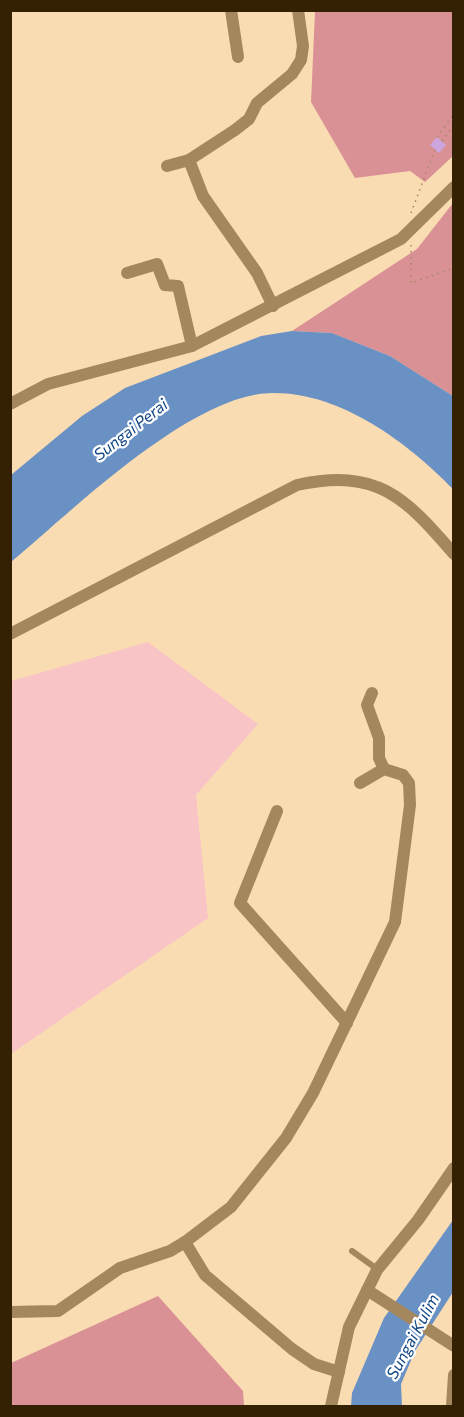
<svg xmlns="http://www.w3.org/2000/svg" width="464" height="1417" font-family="Commissioner,sans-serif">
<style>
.green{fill:#f9c4c6}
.forest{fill:#da9195}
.water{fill:#6a91c4}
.building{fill:#cda5de}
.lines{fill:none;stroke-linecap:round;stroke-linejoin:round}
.path{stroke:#a48b66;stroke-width:1.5;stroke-dasharray:1.5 4.5;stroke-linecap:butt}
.lane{stroke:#a4875d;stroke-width:6}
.street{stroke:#a4875d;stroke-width:12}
.labels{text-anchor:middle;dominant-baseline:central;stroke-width:4.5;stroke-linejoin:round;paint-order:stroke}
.water-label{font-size:16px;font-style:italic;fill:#114685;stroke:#fff}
</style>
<rect width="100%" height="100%" fill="#fadcb3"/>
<path class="green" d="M148 642 258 724 196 795 208 918 11 1054V681Z"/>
<g class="forest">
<path d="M315 11H453V156L425 182 410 171 355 178 311 102Z"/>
<path d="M453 203V396L390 356 332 333 292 331 417 249Z"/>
<path d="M158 1296 243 1391 244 1406H11V1363Z"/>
</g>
<g class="water">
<path d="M292 331 332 333 390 356 453 396V489C408 443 342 393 274 393 193 392 72 511 11 562V475L82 416 125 388 261 336Z"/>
<path d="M453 1220V1292L415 1351 401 1384 402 1406H351L352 1393 384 1318Z"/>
</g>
<path class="building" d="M437 137 446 145 439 153 430 145Z"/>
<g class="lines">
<g class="path">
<path d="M437 137 454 114"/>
<path d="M442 141 454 124"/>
<path d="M411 213 435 149"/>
<path d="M411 245V283L454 268"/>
</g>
<path class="lane" d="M352 1251 377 1269"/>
<g class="street">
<path d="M231 10 238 57"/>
<path d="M189 160 203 196 257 273 273 306"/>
<path d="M167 166 189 160 235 130 249 119 257 103 292 74 301 60 303 46 298 10"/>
<path d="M127 273 157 264 165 285 178 286 192 346"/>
<path d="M10 404 48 384 192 346 401 239 454 187"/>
<path d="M10 634 297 485C377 468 404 496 454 554"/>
<path d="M372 693 367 705 379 738V758L384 769"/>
<path d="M277 811 240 903 347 1023"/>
<path d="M185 1242 205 1275 292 1349 314 1364 339 1372"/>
<path d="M367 1290 454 1346"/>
<path d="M10 1312 58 1311 120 1268 170 1251 185 1242 231 1207 286 1138 313 1093 395 922 410 805 409 783 403 775 384 769 360 783"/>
<path d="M331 1406 349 1327 377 1270 418 1220 454 1168"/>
<path d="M452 1406 454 1375"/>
</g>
</g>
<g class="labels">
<g class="water-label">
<text transform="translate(130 429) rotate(-38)">Sungai Perai</text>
<text transform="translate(412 1336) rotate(-62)">Sungai Kulim</text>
</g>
</g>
<rect width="464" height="1417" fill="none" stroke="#342103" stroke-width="24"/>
</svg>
